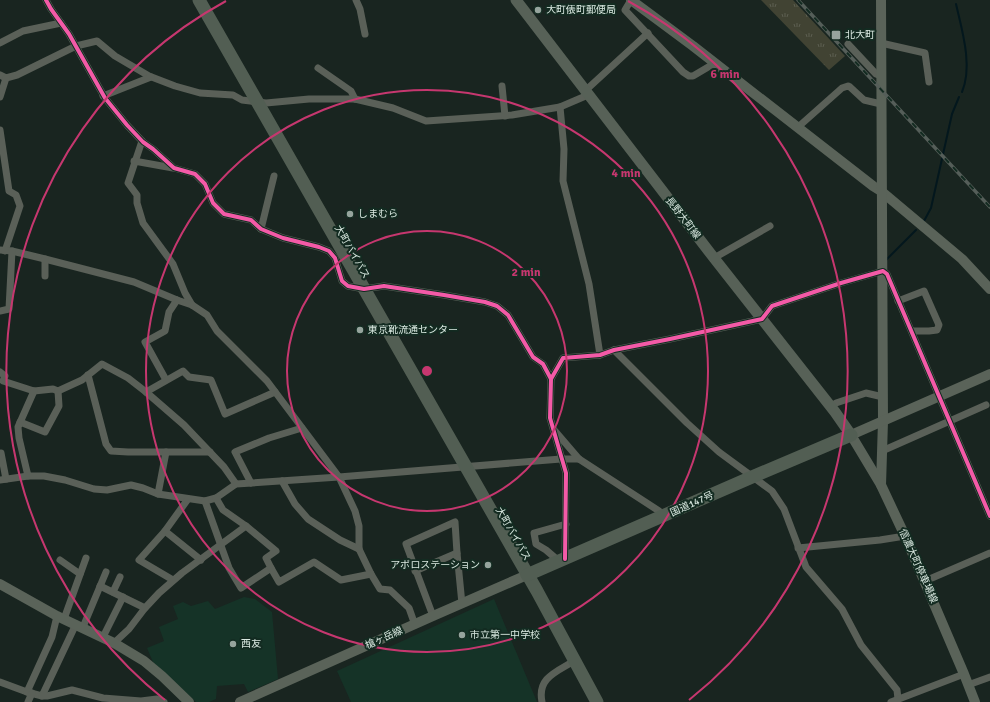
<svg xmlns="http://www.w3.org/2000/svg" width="990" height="702" font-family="Signika,'Noto Sans JP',sans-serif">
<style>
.built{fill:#153327}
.grass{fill:url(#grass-tufts)}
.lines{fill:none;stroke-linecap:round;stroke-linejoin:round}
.stream{stroke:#03171d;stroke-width:2}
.street{stroke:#5a6058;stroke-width:7}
.secondary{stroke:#5a6359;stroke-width:10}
.primary{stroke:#576157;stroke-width:11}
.highway{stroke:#525e53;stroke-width:13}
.rail-casing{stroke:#555e59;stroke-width:3.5}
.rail{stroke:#132b21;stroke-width:2;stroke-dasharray:6;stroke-linecap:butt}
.cycleway-casing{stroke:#132b21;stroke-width:6}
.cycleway{stroke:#f35aa7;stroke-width:4}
.ring{fill:none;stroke:#c6376f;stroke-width:2}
.poi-dot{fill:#96a49d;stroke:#132b21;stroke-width:1.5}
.labels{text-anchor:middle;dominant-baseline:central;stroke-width:4;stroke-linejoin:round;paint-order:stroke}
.poi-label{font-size:10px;fill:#dae9e1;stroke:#132b21;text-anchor:start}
.street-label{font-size:10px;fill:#dae9e1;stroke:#132b21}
.centre{fill:#c6376f;stroke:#132b21;stroke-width:2}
.ring-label{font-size:12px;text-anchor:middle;font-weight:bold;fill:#c6376f;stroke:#132b21;stroke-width:4;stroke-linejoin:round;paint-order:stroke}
</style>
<defs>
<pattern id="grass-tufts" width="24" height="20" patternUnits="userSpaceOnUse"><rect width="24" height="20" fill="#414333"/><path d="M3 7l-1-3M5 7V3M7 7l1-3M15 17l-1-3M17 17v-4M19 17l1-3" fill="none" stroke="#5c5e50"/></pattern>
</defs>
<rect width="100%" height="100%" fill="#192520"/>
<g class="built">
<path d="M244 597 255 599 272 612 278 679 248 692 244 684 217 686 216 699 209 702H196L153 662 147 648 164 641 159 627 178 619 173 606 183 602 191 606 208 601 215 609Z"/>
<path d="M494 599 537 702H351L337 671Z"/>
</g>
<path class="grass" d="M761 0H793L845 56 829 70Z"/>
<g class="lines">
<g class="stream">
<path d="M956 4C962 30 973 66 962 92"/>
<path d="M924 221 931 208 952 114 959 97"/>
<path d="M886 260 916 230"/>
</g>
<g class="street">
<path d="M46 0 51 9 69 34 105 98 127 125 143 142 153 149 174 168 195 174 205 184 213 203 224 214 251 220 261 229 283 238 319 247 329 251 335 258 342 281 348 286 364 289 384 286 444 295 485 302 497 306 508 315 533 357 543 364 551 379 550 418 566 473 565 559"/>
<path d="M356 0 360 9 365 34"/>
<path d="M631 0 625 10 683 72 689 76H693L715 63"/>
<path d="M0 43 23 31 61 23"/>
<path d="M881 43 925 53 929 82"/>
<path d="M848 44 876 74 881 76"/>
<path d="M318 68 351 91 355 99"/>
<path d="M0 75 6 78 17 75 76 46 97 41 115 56 149 76 175 86 200 93 233 95 242 100 266 103 309 99H355L393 108 426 121 512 115 560 107 588 95"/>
<path d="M502 86 505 116"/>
<path d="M585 91 648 33"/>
<path d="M103 96 151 77"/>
<path d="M0 97 6 78"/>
<path d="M560 107 564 149 563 181 589 284 600 355"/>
<path d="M797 128 842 88 848 86 850 87 864 100 881 104"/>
<path d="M0 130 9 191 16 195 20 206 5 251"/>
<path d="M142 141 128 183 137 195V203L143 223 173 264 185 293 192 305"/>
<path d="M134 161 173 168"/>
<path d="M261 229 274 176"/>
<path d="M0 250 12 251 45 259 134 282 177 300 192 305 207 315 217 331 267 381 339 477 355 511 359 526V549L371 574 380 589 390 590 409 608 415 625"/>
<path d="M714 258 770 226"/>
<path d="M45 259V276"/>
<path d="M898 301 924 291 939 325 937 330 929 331H912"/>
<path d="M0 311 9 309 12 251"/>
<path d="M614 350 687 423 719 452 772 491 784 509 806 567 842 609 861 645 897 690 898 699"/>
<path d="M0 372 5 376 3 381 34 391 53 389 58 391 82 380 102 364 128 378 146 392 184 425 224 467 236 484"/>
<path d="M88 375 106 444 111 451 128 452H210"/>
<path d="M551 379 563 358 600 355 614 350 670 339 762 319 772 306 841 283 883 271 887 274 990 516"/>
<path d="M166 380 145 342 165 331 169 312 177 300"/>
<path d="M146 392 183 371 189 377 211 380 225 414 275 392"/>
<path d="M836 403 866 393 883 397"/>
<path d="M20 422 45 432 59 406 58 391"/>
<path d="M555 431 579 459 659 511 664 516"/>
<path d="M882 451 986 405"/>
<path d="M1 453 6 479"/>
<path d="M28 476 19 438 18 427 34 391"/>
<path d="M0 480 28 476H44L65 480 94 489 107 490 131 485 143 488 158 494 205 501 216 498 236 484 339 477 561 459H579"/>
<path d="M282 481 295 504 308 519 340 540 359 549"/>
<path d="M251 483 235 452 269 438 302 428"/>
<path d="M158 494 166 452"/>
<path d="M205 501 229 568 241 588 271 568 266 558 276 551 246 526 223 510 216 498"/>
<path d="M165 531 201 560"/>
<path d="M798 548 880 540 905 536"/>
<path d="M60 560 80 574"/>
<path d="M560 562 546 550 536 544 534 533 566 524"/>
<path d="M271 568 279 582 314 562 341 580 371 574"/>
<path d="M415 571 457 553"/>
<path d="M173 580 139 560 165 531 188 499"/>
<path d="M925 581 990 553"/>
<path d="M100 586 145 608"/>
<path d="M113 592 120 577"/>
<path d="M433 616 406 544 455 522 457 553 462 604"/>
<path d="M64 619 86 558"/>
<path d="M83 627 106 572"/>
<path d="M103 637 123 597"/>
<path d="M114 643 129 629 145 608 159 593 182 573 246 526"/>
<path d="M0 682 27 692 52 637 57 616"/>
<path d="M968 685 990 677"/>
<path d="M27 692 42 696 76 624"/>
<path d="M42 696H47L72 690 103 698 141 701 157 699 164 702"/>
<path d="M28 702 32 693"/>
<path d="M542 702C537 678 556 672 574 661"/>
<path d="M891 702 964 674"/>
</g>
<g class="secondary">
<path d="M631 0 693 46 873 186 881 191 962 259 990 289"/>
<path d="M881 0 883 421 881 485"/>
<path d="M0 584 57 616 114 643 144 661 162 676 189 702"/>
<path d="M240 702 433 616 527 575"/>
<path d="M975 702 964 674 905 536 881 485 851 435 990 374"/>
</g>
<path class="primary" d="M516 0 714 258 835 412 851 435"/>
<g class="highway">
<path d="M199 0 537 591 597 702"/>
<path d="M527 575 752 477 851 435"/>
</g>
<defs>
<path id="rail" d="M798 0 990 207"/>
</defs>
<use href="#rail" class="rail-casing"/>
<use href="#rail" class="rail"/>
<defs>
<g id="cycleway">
<path d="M46 0 51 9 69 34 105 98 127 125 143 142 153 149 174 168 195 174 205 184 213 203 224 214 251 220 261 229 283 238 319 247 329 251 335 258 342 281 348 286 364 289 384 286 444 295 485 302 497 306 508 315 533 357 543 364 551 379 550 418 566 473 565 559"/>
<path d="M551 379 563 358 600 355 614 350 670 339 762 319 772 306 841 283 883 271 887 274 990 516"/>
</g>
</defs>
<use href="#cycleway" class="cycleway-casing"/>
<use href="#cycleway" class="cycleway"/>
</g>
<g class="ring">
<circle cx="427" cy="371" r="140"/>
<circle cx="427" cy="371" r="281"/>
<path d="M165 700A421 421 0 0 1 226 1M628 1A421 421 0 0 1 689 700"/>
</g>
<g class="poi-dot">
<circle cx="538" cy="10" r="4"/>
<rect x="831" y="30" width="10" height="10" rx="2"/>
<circle cx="350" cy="214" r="4"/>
<circle cx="360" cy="330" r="4"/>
<circle cx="488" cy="565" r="4"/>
<circle cx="462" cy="635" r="4"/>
<circle cx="233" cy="644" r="4"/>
</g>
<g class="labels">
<g class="poi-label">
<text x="546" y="10">大町俵町郵便局</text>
<text x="845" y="35">北大町</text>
<text x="358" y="214">しまむら</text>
<text x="368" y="330">東京靴流通センター</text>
<text x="480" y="565" text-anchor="end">アポロステーション</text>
<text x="470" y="635">市立第一中学校</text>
<text x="241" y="644">西友</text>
</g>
<g class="street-label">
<text transform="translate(683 218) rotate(52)">長野大町線</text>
<text transform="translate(352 252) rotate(60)">大町バイパス</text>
<text transform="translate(692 504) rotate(-24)">国道147号</text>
<text transform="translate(513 534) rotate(60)">大町バイパス</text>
<text transform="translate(918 566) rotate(66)">信濃大町停車場線</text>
<text transform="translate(384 638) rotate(-24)">槍ヶ岳線</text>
</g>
</g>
<circle cx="427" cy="371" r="6" class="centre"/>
<g class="ring-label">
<text x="725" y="78">6 min</text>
<text x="626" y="177">4 min</text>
<text x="526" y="276">2 min</text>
</g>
</svg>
